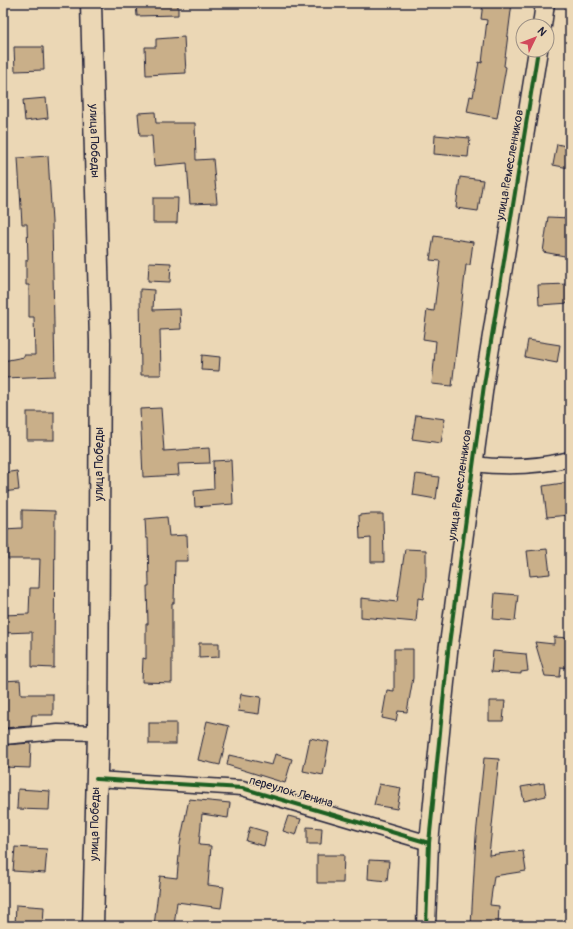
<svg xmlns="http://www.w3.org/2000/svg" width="573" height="929" font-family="Pangolin,sans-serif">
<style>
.building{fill:#c9af89;stroke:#22223b}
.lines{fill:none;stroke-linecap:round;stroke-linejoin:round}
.minor-casing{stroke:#22223b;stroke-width:17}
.tertiary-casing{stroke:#22223b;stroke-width:21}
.secondary-casing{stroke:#22223b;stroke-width:23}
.minor{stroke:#ebd7b5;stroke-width:14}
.tertiary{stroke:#ebd7b5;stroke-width:18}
.secondary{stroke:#ebd7b5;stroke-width:20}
.cycleway-casing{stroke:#ebd7b5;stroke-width:6}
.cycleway{stroke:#1b5e20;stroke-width:4}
.labels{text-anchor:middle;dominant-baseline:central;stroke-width:3;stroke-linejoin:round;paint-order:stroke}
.street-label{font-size:12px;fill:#22223b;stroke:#ebd7b5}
</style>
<rect width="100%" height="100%" fill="#ebd7b5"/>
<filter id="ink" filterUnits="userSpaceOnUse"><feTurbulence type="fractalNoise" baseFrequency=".025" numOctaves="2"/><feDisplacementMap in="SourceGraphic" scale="8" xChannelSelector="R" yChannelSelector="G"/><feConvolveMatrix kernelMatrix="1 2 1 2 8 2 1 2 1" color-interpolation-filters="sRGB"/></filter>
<g filter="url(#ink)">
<g class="building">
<path d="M136 3H178V15L137 16Z"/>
<path d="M483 3H512L504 66 506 67 497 118 467 112 470 96 473 97 479 62 482 63 487 20 481 19Z"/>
<path d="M184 37 186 73 146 75 145 47H156V39Z"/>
<path d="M14 47H43L44 70 15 71Z"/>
<path d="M46 98 48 118 25 121 23 100Z"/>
<path d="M155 112 156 123H195L196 160 213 159 217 203 190 204 187 163 154 166 152 136H140L138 113Z"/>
<path d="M435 135 470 138 468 157 434 154Z"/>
<path d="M557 144 570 147 569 168 553 165Z"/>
<path d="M48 156 52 222 55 376 3 378V361L24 357V355H35L34 317H29V285H26V260H28L27 224H22L18 158Z"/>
<path d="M460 177 483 180 478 211 456 208Z"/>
<path d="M153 198H178L177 223H153Z"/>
<path d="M548 217 570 218V257L543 252Z"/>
<path d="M434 236 473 242 470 265H466L452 386 432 384 436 341 423 339 427 310 434 311 440 261 430 260Z"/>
<path d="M149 262 171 263 170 282 148 281Z"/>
<path d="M570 284V303L539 305 538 285Z"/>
<path d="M140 289 154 290 153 310 180 309 181 329 160 330 161 375H141Z"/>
<path d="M528 340 560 345 557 363 525 357Z"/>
<path d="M202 355 220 357 219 371 201 370Z"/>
<path d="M161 408 164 451 209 448 210 463 178 464 179 475 143 477 140 409Z"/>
<rect x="27" y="412" width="27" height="28"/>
<path d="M416 415 445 419 441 443 412 439Z"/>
<path d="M231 460 233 504 195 507 194 491 214 489 213 461Z"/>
<path d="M17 471 19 490 3 492V473Z"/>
<path d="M416 474 439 477 436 499 413 495Z"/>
<path d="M570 482V515L547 517 543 486Z"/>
<path d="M22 510 55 511 54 668 32 667V632L3 633V615L29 614 30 588H39L40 559H8V546H3V529L22 528Z"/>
<path d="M371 514H383L384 562H371V538L360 539 359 515Z"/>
<path d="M167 517 169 536 187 535 188 561H175L174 603H172V683L142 682 143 658 146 659V624H148L147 586H149L148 538H146L145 519Z"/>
<path d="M405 549 426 550V577L423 599 418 598 416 622 361 617V598L397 602Z"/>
<path d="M547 549 550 574 530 576 527 551Z"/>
<path d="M495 593 518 595 515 621 493 619Z"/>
<path d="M554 637 570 638V668L561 667 560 677 545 676 535 642 554 644Z"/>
<path d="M199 643H219V657L199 658Z"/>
<path d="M394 649H413V678L407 712 398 711 396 721 382 718 387 690 394 691Z"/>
<path d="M493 651 526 654 528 671 521 672V674L491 672Z"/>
<path d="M20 680 21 694H53V715H32L31 726 3 728V681Z"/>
<path d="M241 694 261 697 259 714 238 711Z"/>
<path d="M489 701H505L503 721H489Z"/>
<path d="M207 721 229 726 220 765 198 760Z"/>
<rect x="149" y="723" width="27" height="21"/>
<path d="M310 738 329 742 323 775 303 771Z"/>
<path d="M31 743 30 768 4 767V745Z"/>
<path d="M275 754 292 759 285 783 227 765 229 755 272 765Z"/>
<path d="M484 758 499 759 489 855 523 851 526 871 494 876 490 905 499 906 498 926H471L476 836Z"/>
<path d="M544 783 546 796 524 801 521 787Z"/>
<path d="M379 784 401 788 397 809 374 805Z"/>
<path d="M18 789 50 791 49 810 17 809Z"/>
<path d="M189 799 230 803 228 818 202 814 199 845 211 846 208 885 224 887 221 908 177 902 174 926H154L160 876 177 878 180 843Z"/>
<path d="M288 816 301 819 296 835 283 831Z"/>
<path d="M250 827 267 832 264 846 246 841Z"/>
<path d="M307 827 322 828 321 844H307Z"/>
<path d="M15 847 47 849 45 873 13 871Z"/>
<path d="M317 855H344L343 883H317Z"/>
<path d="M369 860 389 861 387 881 368 879Z"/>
<path d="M16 905 44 907 43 926H15Z"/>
</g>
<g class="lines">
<defs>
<g id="minor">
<path d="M473 464C505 468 538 467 570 459"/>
<path d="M3 737 58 732 98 733"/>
<path d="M96 779 242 788 429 843"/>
</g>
<g id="tertiary">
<path d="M542 26 545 3"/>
<path d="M426 926 429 843 448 652 484 385 538 50"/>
</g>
<g id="secondary">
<path id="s1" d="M91 3 100 342 98 733 93 926"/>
</g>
</defs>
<use href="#minor" class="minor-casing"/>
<use href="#tertiary" class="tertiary-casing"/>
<use href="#secondary" class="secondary-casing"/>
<use href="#minor" class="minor"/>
<use href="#tertiary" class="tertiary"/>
<use href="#secondary" class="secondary"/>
<defs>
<g id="cycleway">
<path d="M96 779 242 788 429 843"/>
<path d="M426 926 429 843 448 652 484 385 538 50"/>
</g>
</defs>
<use href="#cycleway" class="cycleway-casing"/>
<use href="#cycleway" class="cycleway"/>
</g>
</g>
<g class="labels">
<g class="street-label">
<text stroke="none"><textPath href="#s1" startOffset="138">улица Победы</textPath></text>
<text transform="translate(510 165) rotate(-80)">улица Ремесленников</text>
<text transform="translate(99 464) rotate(-90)">улица Победы</text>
<text transform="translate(460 485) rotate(-82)">улица Ремесленников</text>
<text transform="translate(291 792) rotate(16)">переулок Ленина</text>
<text transform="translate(95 824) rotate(-89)">улица Победы</text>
</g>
</g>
<rect width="573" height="929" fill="none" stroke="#ebd7b5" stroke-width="16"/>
<rect x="8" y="8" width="557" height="913" fill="none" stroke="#22223b" stroke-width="1.5" filter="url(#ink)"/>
<g transform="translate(535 38) rotate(47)"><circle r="19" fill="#ebd7b5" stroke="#9b8f84"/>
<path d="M0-3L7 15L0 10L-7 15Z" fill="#d1495b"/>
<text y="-6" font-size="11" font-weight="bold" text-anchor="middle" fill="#22223b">N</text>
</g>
</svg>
